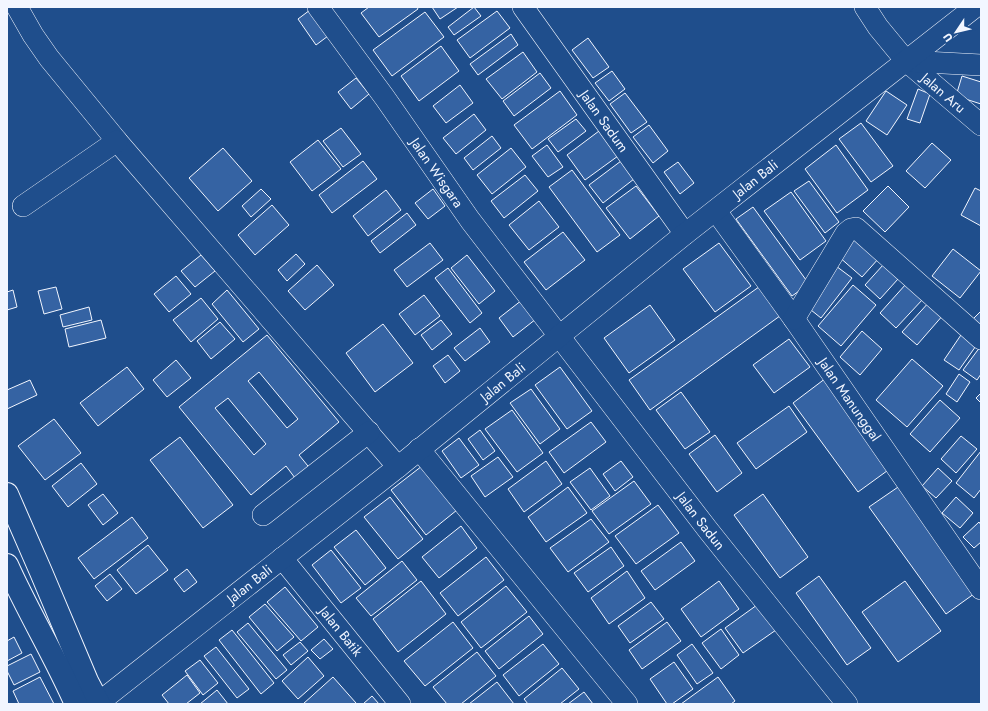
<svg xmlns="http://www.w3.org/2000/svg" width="988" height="711" font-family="Jost,sans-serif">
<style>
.building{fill:#3563a3;stroke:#f2f6ff;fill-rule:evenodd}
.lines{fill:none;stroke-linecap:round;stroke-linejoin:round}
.minor-casing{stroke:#f2f6ff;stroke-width:22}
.highway-casing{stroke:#f2f6ff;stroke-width:24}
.minor{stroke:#1f4e8c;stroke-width:21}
.highway{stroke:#1f4e8c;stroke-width:22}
.labels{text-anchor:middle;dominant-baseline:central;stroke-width:3;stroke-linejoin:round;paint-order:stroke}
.street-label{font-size:14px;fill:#f2f6ff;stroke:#1f4e8c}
</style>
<rect width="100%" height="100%" fill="#1f4e8c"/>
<g class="building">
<path d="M369 7H417L418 9 379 37 361 13Z"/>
<path d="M432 7H458L440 19Z"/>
<path d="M474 7 481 16 454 35 448 27Z"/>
<path d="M310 10 328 36 316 45 298 19Z"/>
<path d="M497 11 510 28 470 58 457 40Z"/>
<path d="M425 12 444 37 392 76 373 50Z"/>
<path d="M511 34 518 45 478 75 470 64Z"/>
<path d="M588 38 609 67 593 78 572 50Z"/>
<path d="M441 46 459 71 419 101 401 76Z"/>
<path d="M523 52 537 72 502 99 486 79Z"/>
<path d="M612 71 625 89 609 101 595 83Z"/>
<path d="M540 73 551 88 514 116 503 101Z"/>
<path d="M962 76 981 82V104L956 96Z"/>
<path d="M356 78 369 94 351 109 338 92Z"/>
<path d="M460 85 473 103 446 123 433 106Z"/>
<path d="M918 89 930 94 920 123 907 119Z"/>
<path d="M560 91 577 115 532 149 514 125Z"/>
<path d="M886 91 907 105 887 135 866 121Z"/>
<path d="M625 93 647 122 631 133 610 104Z"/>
<path d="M474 114 486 130 456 154 443 138Z"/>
<path d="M576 119 586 131 558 152 548 139Z"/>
<path d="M861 123 893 166 871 182 839 139Z"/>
<path d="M649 125 668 151 653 163 633 137Z"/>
<path d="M341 128 361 154 343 167 323 141Z"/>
<path d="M599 131 618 156 585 180 567 155Z"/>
<path d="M492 136 501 148 473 170 464 158Z"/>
<path d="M318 140 341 169 312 191 290 162Z"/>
<path d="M932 143 951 160 925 188 906 171Z"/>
<path d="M547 145 563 167 548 177 532 156Z"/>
<path d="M836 145 868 190 837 213 805 169Z"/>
<path d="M223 148 252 181 218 211 189 178Z"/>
<path d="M511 148 526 167 492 194 477 175Z"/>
<path d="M363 161 377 179 332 213 319 195Z"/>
<path d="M621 161 634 179 603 203 589 185Z"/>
<path d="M678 162 694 183 680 194 664 172Z"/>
<path d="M572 170 620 235 597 252 549 187Z"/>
<path d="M525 175 538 191 504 218 491 201Z"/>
<path d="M809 181 839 222 825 233 794 191Z"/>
<path d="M636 186 659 216 630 239 606 208Z"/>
<path d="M888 186 909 207 885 232 863 211Z"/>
<path d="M975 188 981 191V226L961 215Z"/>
<path d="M261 189 271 199 251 217 242 206Z"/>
<path d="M433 189 445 206 428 219 415 203Z"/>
<path d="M386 190 401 210 368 236 353 216Z"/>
<path d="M791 192 826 241 800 260 764 211Z"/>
<path d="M539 201 559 227 529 250 509 225Z"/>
<path d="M272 205 289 225 255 255 238 235Z"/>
<path d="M753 207 809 284 792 296 736 219Z"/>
<path d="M407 213 416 225 380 253 371 241Z"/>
<path d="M563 232 585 260 546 290 524 262Z"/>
<path d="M855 237 879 258 862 277 838 256Z"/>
<path d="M430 243 443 260 407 287 394 270Z"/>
<path d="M719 243 751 286 715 312 683 269Z"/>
<path d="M953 249 981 271 960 298 932 276Z"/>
<path d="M296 254 305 264 287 281 278 270Z"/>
<path d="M201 255 215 271 195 287 181 271Z"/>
<path d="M467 255 495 291 479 304 451 268Z"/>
<path d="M317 265 334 285 305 310 288 291Z"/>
<path d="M883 265 898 279 880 299 865 285Z"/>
<path d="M836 266 852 278 821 318 806 306Z"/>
<path d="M448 268 482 313 470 323 435 278Z"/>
<path d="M176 276 191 294 169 312 154 294Z"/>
<path d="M763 284 784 313 650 410 629 380Z"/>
<path d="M906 284 923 299 896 328 880 313Z"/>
<path d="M853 285 876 305 841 346 818 326Z"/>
<path d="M56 287 62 309 44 314 38 291Z"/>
<path d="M13 290 17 307 7 310V292Z"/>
<path d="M227 290 259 329 243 342 212 304Z"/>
<path d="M424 295 440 316 415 335 399 314Z"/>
<path d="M201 298 218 319 191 342 173 320Z"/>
<path d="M522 300 536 319 513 337 499 318Z"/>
<path d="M930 301 944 314 917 345 902 332Z"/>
<path d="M650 305 675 340 629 373 604 338Z"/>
<path d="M89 307 92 320 63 327 60 315Z"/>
<path d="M981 311V328L972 320Z"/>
<path d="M101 320 106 338 69 347 65 329Z"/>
<path d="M441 320 452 334 432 350 421 335Z"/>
<path d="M220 322 235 339 211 359 197 341Z"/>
<path d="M383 324 413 363 375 392 346 353Z"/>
<path d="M480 328 490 342 465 361 454 348Z"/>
<path d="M862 331 882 349 860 375 840 357Z"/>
<path d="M963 332 978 343 959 370 944 360Z"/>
<path d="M267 335 339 422 299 455 312 471 298 482 286 466 251 495 179 407ZM259 372 298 419 287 428 248 381ZM228 398 266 444 254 455 215 408Z"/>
<path d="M789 339 810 367 774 393 753 365Z"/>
<path d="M980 347H981V374L977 380 963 370Z"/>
<path d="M448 355 460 371 445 383 433 366Z"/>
<path d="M912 359 943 386 907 427 876 400Z"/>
<path d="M176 360 191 378 167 397 153 380Z"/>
<path d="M127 367 144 389 98 426 80 403Z"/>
<path d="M560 367 592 411 567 429 535 385Z"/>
<path d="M959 374 970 382 957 402 946 394Z"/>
<path d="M826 378 891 468 858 492 793 403Z"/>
<path d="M30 380 37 395 7 409V390Z"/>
<path d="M531 389 560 429 540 444 510 403Z"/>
<path d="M681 392 710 432 685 449 656 410Z"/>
<path d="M981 393V403L976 398Z"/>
<path d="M940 400 960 418 930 452 910 434Z"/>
<path d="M789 406 807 432 756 469 737 443Z"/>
<path d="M512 410 543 453 517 472 485 429Z"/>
<path d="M54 419 81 453 45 480 18 446Z"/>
<path d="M591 422 606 442 564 473 549 452Z"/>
<path d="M480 430 495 451 483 460 468 439Z"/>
<path d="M715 435 742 473 717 492 689 454Z"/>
<path d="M961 436 977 449 956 473 941 459Z"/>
<path d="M180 437 233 505 203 528 150 460Z"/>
<path d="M459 438 479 465 461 478 442 451Z"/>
<path d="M981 451V489L974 498 956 483Z"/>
<path d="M498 457 513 477 485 497 471 476Z"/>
<path d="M546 461 562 484 524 512 508 489Z"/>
<path d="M621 461 633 477 615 491 603 474Z"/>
<path d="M81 463 97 484 68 507 52 486Z"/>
<path d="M422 466 457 510 426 535 391 490Z"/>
<path d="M590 468 610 496 591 510 570 482Z"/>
<path d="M938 468 952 481 936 498 922 486Z"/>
<path d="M634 481 651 504 609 534 592 511Z"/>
<path d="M901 485 978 591 946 614 869 507Z"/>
<path d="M568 487 587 513 546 542 528 517Z"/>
<path d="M103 494 118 513 103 525 88 505Z"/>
<path d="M763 494 808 557 780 578 734 515Z"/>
<path d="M390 497 423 539 398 559 364 517Z"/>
<path d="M956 497 973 513 960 528 942 513Z"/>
<path d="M658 505 679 533 636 564 615 536Z"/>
<path d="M132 517 148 538 94 579 78 558Z"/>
<path d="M591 519 609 542 568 572 550 548Z"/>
<path d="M979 522 981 525V542L974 548 963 537Z"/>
<path d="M461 526 477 548 439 578 422 557Z"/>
<path d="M356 530 386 568 365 585 334 547Z"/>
<path d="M681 542 695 561 655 590 641 571Z"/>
<path d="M148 545 168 570 136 594 117 570Z"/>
<path d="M611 547 624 566 588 592 574 573Z"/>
<path d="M331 550 361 588 341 603 312 565Z"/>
<path d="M486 557 504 580 458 616 440 593Z"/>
<path d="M402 561 417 580 371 616 356 598Z"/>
<path d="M187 569 197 582 184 592 174 579Z"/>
<path d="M627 571 645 598 609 624 591 598Z"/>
<path d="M110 574 122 589 107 601 95 586Z"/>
<path d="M819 576 871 648 847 665 796 593Z"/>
<path d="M421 581 446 614 398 652 373 619Z"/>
<path d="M719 581 739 609 701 637 681 609Z"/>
<path d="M905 581 941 631 898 662 862 612Z"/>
<path d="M506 586 527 612 481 648 461 622Z"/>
<path d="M285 587 318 627 301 641 267 602Z"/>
<path d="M651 602 664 619 630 643 618 626Z"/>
<path d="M265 604 294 637 277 651 249 617Z"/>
<path d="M757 605 776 630 743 653 725 628Z"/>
<path d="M529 616 543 634 499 669 485 651Z"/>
<path d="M453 622 473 648 425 686 404 661Z"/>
<path d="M667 622 681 641 642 669 629 650Z"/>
<path d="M248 623 287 670 276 679 237 632Z"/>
<path d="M721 629 739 655 721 669 702 643Z"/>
<path d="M232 630 274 683 261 694 219 640Z"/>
<path d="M14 637 22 653 7 661V641Z"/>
<path d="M324 639 333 649 320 659 311 650Z"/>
<path d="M300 642 308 651 291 665 283 655Z"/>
<path d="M543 644 559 664 519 696 503 675Z"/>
<path d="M692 644 713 673 697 684 677 655Z"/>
<path d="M216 647 249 689 237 698 204 656Z"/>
<path d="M477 652 496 676 461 704H447L433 687Z"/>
<path d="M31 654 40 672 14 685 7 671V666Z"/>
<path d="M308 657 324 676 298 699 282 681Z"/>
<path d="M200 660 218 683 203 695 185 671Z"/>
<path d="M674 662 693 689 672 704H667L650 679Z"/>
<path d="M562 668 579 689 560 704H528L524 699Z"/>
<path d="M187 675 200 693 186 704H169L162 695Z"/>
<path d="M40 677 54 704H19L13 691Z"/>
<path d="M333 677 356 703 355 704H303Z"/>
<path d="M718 677 735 701 731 704H681Z"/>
<path d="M497 682 514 704H469Z"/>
<path d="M217 690 228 704H200Z"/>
<path d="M584 692 593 704H568Z"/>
<path d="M372 696 379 704H363Z"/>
</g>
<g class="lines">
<defs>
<g id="minor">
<path d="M17 7 33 35 49 58 117 141 398 467"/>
<path id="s1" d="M318 7 385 98 470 220 708 530 847 704"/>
<path id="s2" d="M523 7 685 234"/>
<path id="s3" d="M865 7 878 27 906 61 981 125"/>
<path d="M906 61 981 65"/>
<path d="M23 206 117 141"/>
<path id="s4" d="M716 211 794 319 981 589"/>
<path d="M794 319 846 233 851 229 856 228 981 339"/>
<path d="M419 449 627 704"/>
<path d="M263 515 369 432"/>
<path id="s5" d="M282 558 400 704"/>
<path id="s6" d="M97 704 398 467 685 234 975 7"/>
</g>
<g id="highway">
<path d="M7 494 41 572 87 681 99 704"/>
<path d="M7 565C28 612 55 656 76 704"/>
</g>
</defs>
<use href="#minor" class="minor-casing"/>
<use href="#highway" class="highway-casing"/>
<use href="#minor" class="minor"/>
<use href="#highway" class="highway"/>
</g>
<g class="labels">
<g class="street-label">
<text stroke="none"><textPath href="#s3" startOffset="117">Jalan Aru</textPath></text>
<text stroke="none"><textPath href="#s2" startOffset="140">Jalan Sadum</textPath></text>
<text stroke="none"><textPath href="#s1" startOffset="204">Jalan Wisgara</textPath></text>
<text stroke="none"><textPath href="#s6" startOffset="842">Jalan Bali</textPath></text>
<text stroke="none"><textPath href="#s6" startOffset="518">Jalan Bali</textPath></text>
<text stroke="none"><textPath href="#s4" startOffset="231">Jalan Manunggal</textPath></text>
<text stroke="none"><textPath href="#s1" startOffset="641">Jalan Sadun</textPath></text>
<text stroke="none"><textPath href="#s6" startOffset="194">Jalan Bali</textPath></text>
<text stroke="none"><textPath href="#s5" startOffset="94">Jalan Batik</textPath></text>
</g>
</g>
<rect width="988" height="711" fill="none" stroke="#f2f6ff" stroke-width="16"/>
<g transform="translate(956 32) rotate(235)" stroke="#1f4e8c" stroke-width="3" paint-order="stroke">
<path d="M0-3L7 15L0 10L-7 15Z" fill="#f2f6ff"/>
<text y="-6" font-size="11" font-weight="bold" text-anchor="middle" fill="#f2f6ff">U</text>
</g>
</svg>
